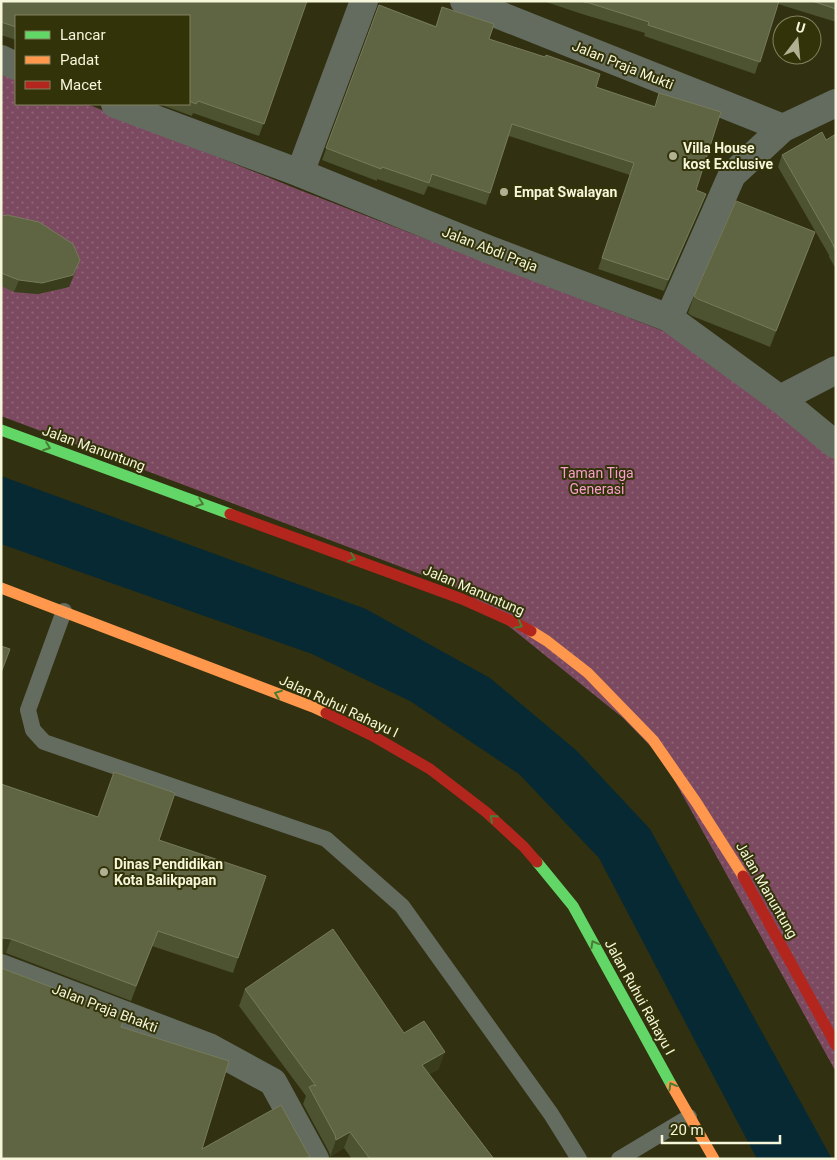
<svg xmlns="http://www.w3.org/2000/svg" width="837" height="1160" font-family="Roboto,sans-serif">
<style>
.park{fill:url(#park-dots)}
.water{fill:#062933}
.lines{fill:none;stroke-linecap:round;stroke-linejoin:round}
.lane{stroke:#646c60;stroke-width:16}
.street{stroke:#646c60;stroke-width:28}
.fast{stroke:#63d668;stroke-width:11}
.slow{stroke:#ff974d;stroke-width:11}
.jam{stroke:#b3261e;stroke-width:11}
.wall{fill:#4d5231}
.shaded-wall{fill:#3a3d1c}
.building{fill:#5f6443;stroke:#767b5b}
.oneway{stroke:#497c34}
.poi-dot{fill:#b0b193;stroke:#333309;stroke-width:2}
.labels{text-anchor:middle;dominant-baseline:central;stroke-width:4;stroke-linejoin:round;paint-order:stroke}
.street-label{font-size:14px;fill:#f5f6da;stroke:#333309}
.poi-label{font-size:14px;font-weight:bold;fill:#f5f6da;stroke:#333309;text-anchor:start}
.park-label{font-size:14px;fill:#fa9ecd;stroke:#333309}
</style>
<defs>
<pattern id="park-dots" width="8" height="8" patternUnits="userSpaceOnUse" patternTransform="scale(1.25)"><rect width="8" height="8" fill="#7c4a60"/><path d="M2 2h.1M6 6h.1" fill="none" stroke="#8f6576" stroke-width="1.8" stroke-linecap="round"/></pattern>
</defs>
<rect width="100%" height="100%" fill="#313010"/>
<path class="park" d="M1 69 16 75V104H87L297 189 676 336 836 459V1072L662 758 623 718 465 591 1 416Z"/>
<path class="water" d="M1 476 366 609 490 678 577 751 650 829 832 1159H757L599 858 519 774 410 701 312 654 1 544Z"/>
<g class="lines">
<g class="lane">
<path d="M64 611 28 710 33 730 44 742 326 839 402 906 551 1114 579 1159"/>
<path d="M619 1159 689 1117"/>
</g>
<g class="street">
<path d="M464 1 783 128"/>
<path d="M1 59 16 66"/>
<path d="M115 104 300 173 490 250 669 318 780 399 836 445"/>
<path d="M300 173 364 1"/>
<path d="M669 318 732 175 783 128 836 103"/>
<path d="M780 399 836 370"/>
<path d="M1 968 209 1047 273 1082 315 1159"/>
</g>
<g class="fast">
<path d="M1 430 230 514"/>
<path d="M537 862 573 906 672 1086"/>
</g>
<g class="slow">
<path d="M1 588 313 707 326 713"/>
<path d="M531 631 547 641 588 673 653 740 696 802 743 876"/>
<path d="M672 1086 714 1159"/>
</g>
<g class="jam">
<path d="M230 514 462 599 518 624 531 631"/>
<path d="M326 713 373 736 430 769 486 812 524 847 537 862"/>
<path d="M743 876 836 1045"/>
</g>
</g>
<g class="wall">
<path d="M1 1H307L259 136 193 113 192 116 159 104H189V16H16V40L1 35Z"/>
<path d="M543 1H836V22L778 4 755 74 644 36 645 33 582 14Z"/>
<path d="M379 5 436 26 442 7 489 39 596 87 655 106 659 93 696 190 701 206 664 291 598 269 630 175 509 136 486 205 428 186 424 195 377 179V181L322 160Z"/>
<path d="M836 134V269L829 257V255L778 167 782 155 826 140Z"/>
<path d="M1 216 75 272 69 287 38 294 14 292 1 286Z"/>
<path d="M809 249 770 347 692 316 688 313 694 296Z"/>
<path d="M1 784 159 840 238 958 233 973 152 946 131 1001 6 953H1Z"/>
<path d="M245 989 404 1033 439 1069 429 1074 494 1159H352L344 1148 330 1157 329 1152 303 1104 306 1096 239 1006Z"/>
</g>
<g class="shaded-wall">
<path d="M706 194 701 206 664 291 668 280Z"/>
<path d="M815 232 809 249 770 347 776 331Z"/>
<path d="M80 260 69 287 38 294 14 292 19 280Z"/>
<path d="M3 938 11 939 6 953H1V939Z"/>
<path d="M445 1052 439 1069 416 1082 422 1065Z"/>
<path d="M350 1132 344 1148 330 1157 336 1140Z"/>
</g>
<g class="building">
<path d="M1 1H307L264 124 198 101 196 104 189 101V16H16V27L1 22Z"/>
<path d="M582 1H779L760 62 648 25 649 22 586 2V3Z"/>
<path d="M812 1H836V9Z"/>
<path d="M379 5 436 27 442 7 494 24 489 39 545 57 546 55 600 74 596 87 655 107 659 93 721 112 696 190 706 194 668 280 602 258 634 163 512 124 490 193 432 174 429 183 382 167 381 169 326 148Z"/>
<path d="M822 132 826 140 836 134V251L833 245 834 246 782 155Z"/>
<path d="M736 201 815 232 776 331 698 299 694 296Z"/>
<path d="M7 215 39 222 73 244 80 260 73 275 42 283 19 280 1 273V216Z"/>
<path d="M1 646 10 649 1 673Z"/>
<path d="M114 772 175 793 159 840 266 876 238 958 158 931 136 986 11 939 3 938 1 939V784L98 817Z"/>
<path d="M333 929 404 1033 424 1021 445 1052 422 1065 494 1159H370L350 1132 336 1140 335 1135 309 1087 313 1085 316 1086 245 989Z"/>
<path d="M1 968 125 1015 121 1027 229 1061 202 1149 281 1105 307 1152 310 1156 306 1159H1Z"/>
</g>
<defs><path id="oneway-chevron" d="M-2-3.5L2.5 0L-2 3.5" fill="none" stroke-width="1.6" stroke-linecap="round" stroke-linejoin="round" transform="scale(1.25)"/></defs>
<g class="oneway">
<use href="#oneway-chevron" transform="translate(47 447) rotate(20)"/>
<use href="#oneway-chevron" transform="translate(200 503) rotate(20)"/>
<use href="#oneway-chevron" transform="translate(352 558) rotate(20)"/>
<use href="#oneway-chevron" transform="translate(519 625) rotate(28)"/>
<use href="#oneway-chevron" transform="translate(278 694) rotate(-159)"/>
<use href="#oneway-chevron" transform="translate(493 818) rotate(-138)"/>
<use href="#oneway-chevron" transform="translate(594 944) rotate(-119)"/>
<use href="#oneway-chevron" transform="translate(672 1086) rotate(-119)"/>
</g>
<g class="poi-dot">
<circle cx="673" cy="156" r="5"/>
<circle cx="504" cy="192" r="5"/>
<circle cx="104" cy="872" r="5"/>
</g>
<g class="labels">
<g class="street-label">
<text transform="translate(623 65) rotate(22)">Jalan Praja Mukti</text>
<text transform="translate(490 249) rotate(21)">Jalan Abdi Praja</text>
<text transform="translate(94 448) rotate(20)">Jalan Manuntung</text>
<text transform="translate(474 590) rotate(23)">Jalan Manuntung</text>
<text transform="translate(339 706) rotate(25)">Jalan Ruhui Rahayu I</text>
<text transform="translate(767 890) rotate(60)">Jalan Manuntung</text>
<text transform="translate(640 997) rotate(61)">Jalan Ruhui Rahayu I</text>
<text transform="translate(105 1008) rotate(21)">Jalan Praja Bhakti</text>
</g>
<g class="poi-label">
<text x="683" y="148">Villa House<tspan x="683" dy="16">kost Exclusive</tspan></text>
<text x="514" y="192">Empat Swalayan</text>
<text x="114" y="864">Dinas Pendidikan<tspan x="114" dy="16">Kota Balikpapan</tspan></text>
</g>
<g class="park-label">
<text x="597" y="473">Taman Tiga<tspan x="597" dy="16">Generasi</tspan></text>
</g>
</g>
<rect width="837" height="1160" fill="none" stroke="#f5f6da" stroke-width="5"/>
<rect x="15" y="15" width="175" height="90" fill="#333309" stroke="#81815d"/>
<rect x="25" y="31" width="25" height="8" fill="#63d668" stroke="#81815d"/>
<text x="60" y="40" font-size="15" fill="#f5f6da">Lancar</text>
<rect x="25" y="56" width="25" height="8" fill="#ff974d" stroke="#81815d"/>
<text x="60" y="65" font-size="15" fill="#f5f6da">Padat</text>
<rect x="25" y="81" width="25" height="8" fill="#b3261e" stroke="#81815d"/>
<text x="60" y="90" font-size="15" fill="#f5f6da">Macet</text>
<g transform="translate(797 40) rotate(16)"><circle r="24" fill="#333309" stroke="#81815d"/>
<path d="M0-4L9 19L0 12L-9 19Z" fill="#b0b193"/>
<text y="-8" font-size="14" font-weight="bold" text-anchor="middle" fill="#f5f6da">U</text>
</g>
<path d="M662 1135v8h118v-8" fill="none" stroke="#f5f6da" stroke-width="2.5"/>
<text x="670" y="1135" font-size="15" fill="#f5f6da" stroke="#333309" stroke-width="4" paint-order="stroke">20 m</text>
</svg>
